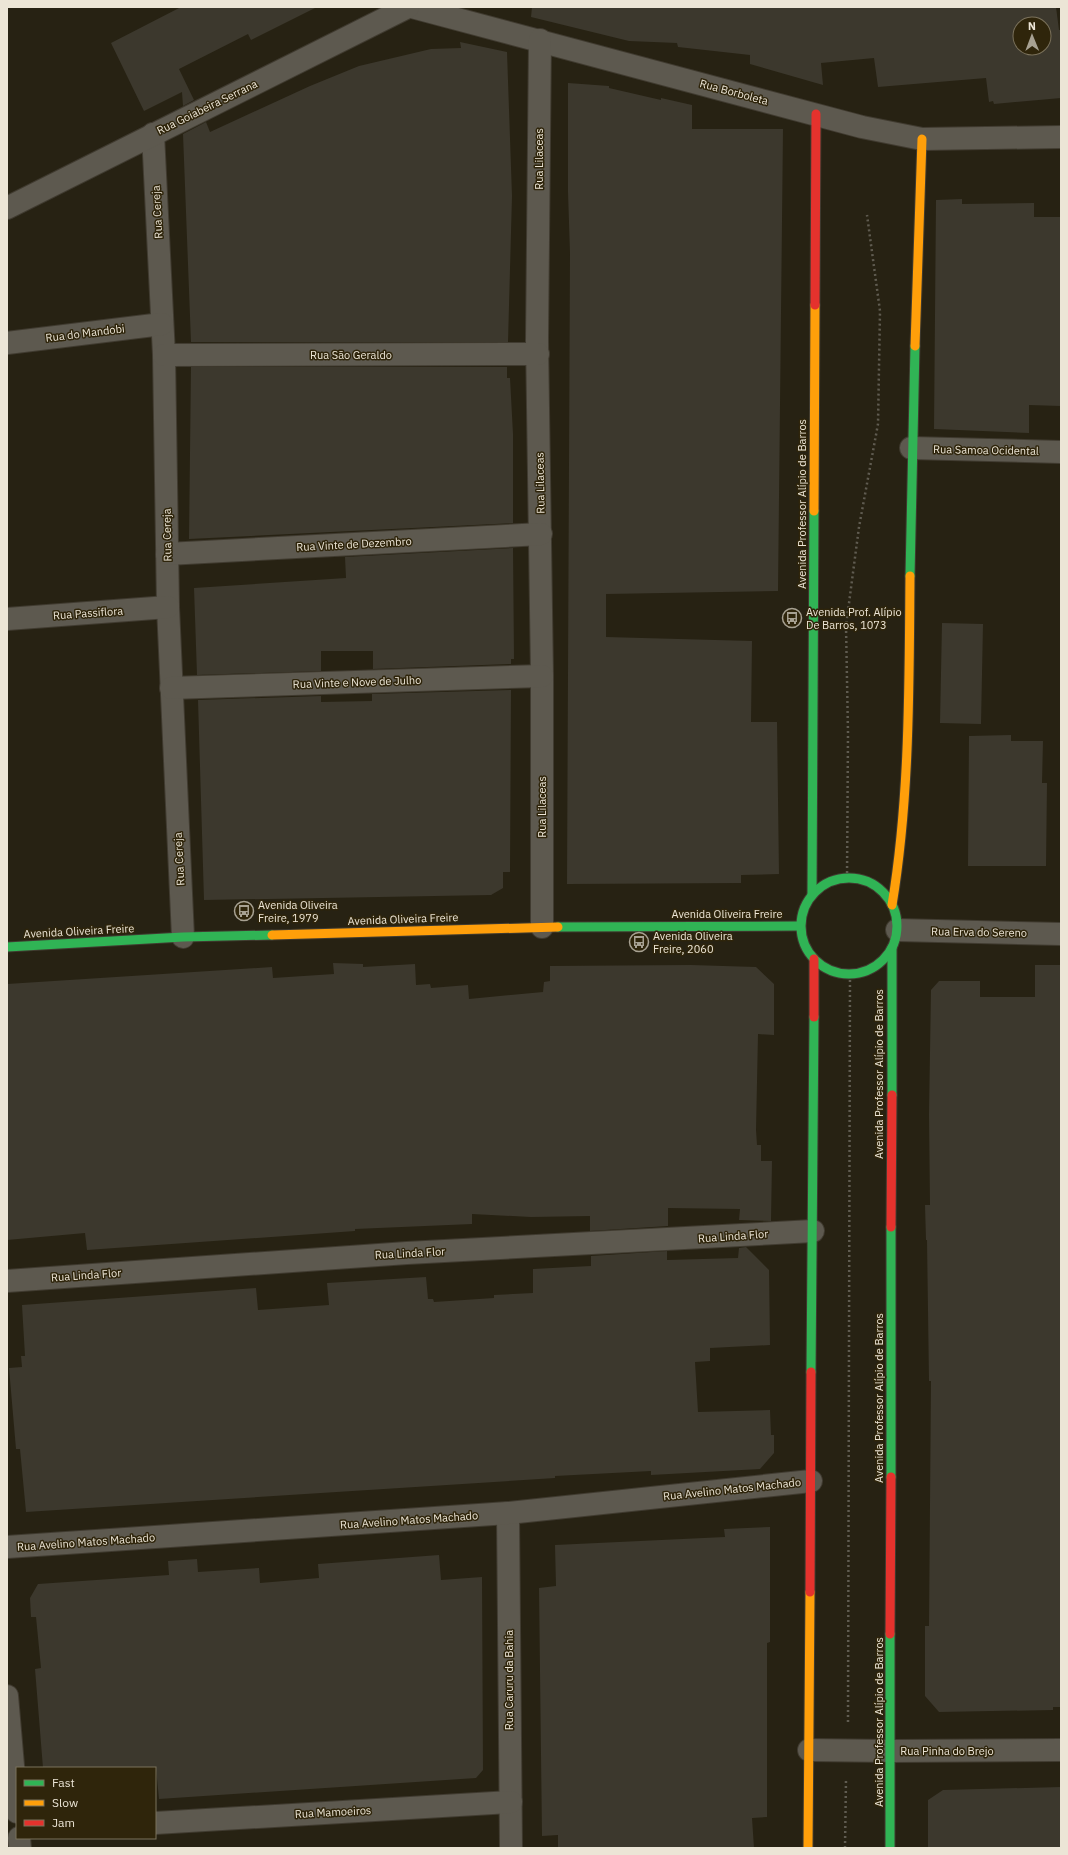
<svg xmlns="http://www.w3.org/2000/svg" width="1068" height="1855" font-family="'IBM Plex Sans',sans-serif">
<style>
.building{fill:#3c382d;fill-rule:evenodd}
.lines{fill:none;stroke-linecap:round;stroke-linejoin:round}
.street-casing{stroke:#403b30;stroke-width:24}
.fast-casing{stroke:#403b30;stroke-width:11}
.slow-casing{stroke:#403b30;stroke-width:11}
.jam-casing{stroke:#403b30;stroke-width:11}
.path{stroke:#605c51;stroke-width:2.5;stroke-dasharray:2 3;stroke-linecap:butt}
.street{stroke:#5d594f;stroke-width:22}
.fast{stroke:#30b455;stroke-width:9}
.slow{stroke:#ff9f0a;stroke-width:9}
.jam{stroke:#e5322d;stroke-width:9}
.labels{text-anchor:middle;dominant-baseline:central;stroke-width:3;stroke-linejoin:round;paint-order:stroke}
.street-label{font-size:11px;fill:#ece5d6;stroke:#2f250b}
.poi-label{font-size:11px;fill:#ece5d6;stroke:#2f250b;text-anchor:start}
</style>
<rect width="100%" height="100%" fill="#272213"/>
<g class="building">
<path d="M181 7H317L251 40 248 34 179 69 194 100 183 106 182 92 144 111 111 43Z"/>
<path d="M532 7H1056L1059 30H1061V98L994 104 993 101 989 102 986 78 878 87 874 58 821 63 823 85 750 64V55L678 47 677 43 629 41 531 17ZM1020 24H1044V48H1020Z"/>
<path d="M460 42 507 52 512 196 508 342H191L183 134 206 122 210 132 310 86 359 66 431 49 461 48Z"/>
<path d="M568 83 609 86V88L661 100V98L692 105V129H783L778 591 606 594V637L752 641 751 722H777L779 874 741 875V883L567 884 570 253 568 192Z"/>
<path d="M962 199V204L1034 203V217H1060L1061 406 1029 405V433L934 429 936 200Z"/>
<path d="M191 367H507V378H510L513 434V523L189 539Z"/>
<path d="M513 548 514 659H511V664L373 669V651H321V671L197 675 194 588 346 578 345 557Z"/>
<path d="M942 623 983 624 981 724 940 723Z"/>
<path d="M511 690 510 872H503V888L491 895 204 900 198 700 321 696V702L372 701V694Z"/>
<path d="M1011 735V741H1043L1042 783H1047L1046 866H968L969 736Z"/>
<path d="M333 963 363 964V967L415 964 416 985 430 984 431 988 468 985 469 999 543 992 544 982 550 981V966L691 965 756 967 774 984V1035L758 1034 756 1130 757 1145H761V1161H772L771 1221 739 1220 740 1209 668 1208V1226L590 1231V1216L531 1217 472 1214V1224L355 1229V1231L87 1250 85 1233 7 1240V984L272 967 273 978 334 974Z"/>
<path d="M1035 965H1061V1707H1053V1710L939 1712 925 1696V1626H929L931 1381H929L927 1240H926L925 1205H930L929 1115 931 990 939 981H980V997H1035Z"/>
<path d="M746 1247 769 1270 770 1345 710 1348V1361L695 1362 698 1412 770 1410 771 1435H774V1453L760 1469 651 1475V1471L555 1476V1478L26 1512 20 1449H16L9 1368 22 1367 21 1356H25L22 1305 256 1288 258 1310 329 1305 327 1283 426 1277 428 1299H433L434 1302 494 1298V1295L533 1293V1269L591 1266V1256L667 1251V1260L738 1258 739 1248Z"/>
<path d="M770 1527V1642L767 1643V1817L752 1818 754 1848H558V1835L542 1836 539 1588 556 1586 555 1545 725 1537 724 1529Z"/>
<path d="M439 1555 441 1580 482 1577 483 1770 476 1778 159 1799 156 1768H43L35 1669 41 1668 36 1617H31L30 1598 38 1584 169 1575 168 1561 197 1559 198 1572 259 1568 260 1583 319 1578 318 1564Z"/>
<path d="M1061 1787V1848H928V1800L943 1790Z"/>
</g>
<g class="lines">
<defs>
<g id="street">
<path d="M412 7 862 127 922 139 1061 137"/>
<path d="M540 40 537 340 542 676V927"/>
<path d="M153 134 164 355 168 607 183 937"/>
<path d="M7 208 408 7"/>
<path d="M7 343 162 324"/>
<path d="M164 355 538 354"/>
<path d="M911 448 1061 452"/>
<path d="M167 554 541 534"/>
<path d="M7 619 168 607"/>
<path d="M171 688 542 676"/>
<path d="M897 930 1061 934"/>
<path d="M7 1281 407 1253 813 1231"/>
<path d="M508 1513 511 1848"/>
<path d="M7 1547 508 1513 811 1481"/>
<path d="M7 1696 17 1812"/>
<path d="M809 1750 891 1751 1061 1750"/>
<path d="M155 1823 511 1802"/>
<path d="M19 1838 20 1848"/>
</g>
<g id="fast">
<path d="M910 576 915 346"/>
<circle cx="849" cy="926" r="48"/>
<path d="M812 894 814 511"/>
<path d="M558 927 800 926"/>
<path d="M7 947 183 937 272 935"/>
<path d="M892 1095V948"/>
<path d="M811 1372 814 1017"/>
<path d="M891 1477V1227"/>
<path d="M890 1848V1634"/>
</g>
<g id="slow">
<path d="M915 346 922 139"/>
<path d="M814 511 815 305"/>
<path d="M892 905C910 796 909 686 910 576"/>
<path d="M272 935 558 927"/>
<path d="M808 1848 810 1592"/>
</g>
<g id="jam">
<path d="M815 305 816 114"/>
<path d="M814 1017V959"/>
<path d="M891 1227 892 1095"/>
<path d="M810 1592 811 1372"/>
<path d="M890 1634 891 1477"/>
</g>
</defs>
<use href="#street" class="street-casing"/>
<use href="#fast" class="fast-casing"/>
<use href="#slow" class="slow-casing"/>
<use href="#jam" class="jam-casing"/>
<g class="path">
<path d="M847 878 848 733 846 626 859 527 878 424 880 311 867 215"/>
<path d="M848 1722 850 973"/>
<path d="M845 1848 846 1779"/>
</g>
<use href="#street" class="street"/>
<use href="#fast" class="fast"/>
<use href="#slow" class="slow"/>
<use href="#jam" class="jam"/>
</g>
<defs>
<symbol id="bus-ring" viewBox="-11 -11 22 22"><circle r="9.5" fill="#2f250b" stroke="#a7a192" stroke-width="1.5"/><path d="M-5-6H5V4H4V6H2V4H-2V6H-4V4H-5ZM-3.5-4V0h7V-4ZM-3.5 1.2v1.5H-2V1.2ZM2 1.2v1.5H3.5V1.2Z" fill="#a7a192"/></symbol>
</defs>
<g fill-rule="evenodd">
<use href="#bus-ring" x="781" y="607" width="22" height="22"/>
<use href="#bus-ring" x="233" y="900" width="22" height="22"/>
<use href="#bus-ring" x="628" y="931" width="22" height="22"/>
</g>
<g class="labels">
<g class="street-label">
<text transform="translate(734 92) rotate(15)">Rua Borboleta</text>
<text transform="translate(207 107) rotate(-26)">Rua Goiabeira Serrana</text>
<text transform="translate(539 159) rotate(-90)">Rua Lilaceas</text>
<text transform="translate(157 212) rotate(-93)">Rua Cereja</text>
<text transform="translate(85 333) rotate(-7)">Rua do Mandobi</text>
<text x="351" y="355">Rua São Geraldo</text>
<text transform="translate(986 450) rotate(1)">Rua Samoa Ocidental</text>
<text transform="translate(540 483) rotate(-91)">Rua Lilaceas</text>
<text transform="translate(802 504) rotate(-90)">Avenida Professor Alípio de Barros</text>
<text transform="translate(167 535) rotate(-91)">Rua Cereja</text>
<text transform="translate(354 544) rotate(-3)">Rua Vinte de Dezembro</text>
<text transform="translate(88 613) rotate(-4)">Rua Passiflora</text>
<text transform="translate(357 682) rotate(-2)">Rua Vinte e Nove de Julho</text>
<text transform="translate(542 807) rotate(-90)">Rua Lilaceas</text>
<text transform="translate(179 859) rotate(-93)">Rua Cereja</text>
<text x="727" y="914">Avenida Oliveira Freire</text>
<text transform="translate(403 919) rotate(-2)">Avenida Oliveira Freire</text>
<text transform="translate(79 931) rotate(-3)">Avenida Oliveira Freire</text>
<text transform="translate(979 932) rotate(1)">Rua Erva do Sereno</text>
<text transform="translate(879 1074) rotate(-90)">Avenida Professor Alípio de Barros</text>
<text transform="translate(733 1236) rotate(-4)">Rua Linda Flor</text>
<text transform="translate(410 1253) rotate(-3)">Rua Linda Flor</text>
<text transform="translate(86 1275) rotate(-4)">Rua Linda Flor</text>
<text transform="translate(879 1398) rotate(-90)">Avenida Professor Alípio de Barros</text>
<text transform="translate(732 1489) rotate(-6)">Rua Avelino Matos Machado</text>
<text transform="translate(409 1520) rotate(-4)">Rua Avelino Matos Machado</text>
<text transform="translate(86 1542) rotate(-4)">Rua Avelino Matos Machado</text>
<text transform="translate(509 1680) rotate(-90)">Rua Caruru da Bahia</text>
<text transform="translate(879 1722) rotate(-90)">Avenida Professor Alípio de Barros</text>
<text x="947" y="1751">Rua Pinha do Brejo</text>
<text transform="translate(333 1812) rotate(-3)">Rua Mamoeiros</text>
</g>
<g class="poi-label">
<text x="806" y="612">Avenida Prof. Alípio<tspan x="806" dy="13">De Barros, 1073</tspan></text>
<text x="258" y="905">Avenida Oliveira<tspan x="258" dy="13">Freire, 1979</tspan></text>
<text x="653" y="936">Avenida Oliveira<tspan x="653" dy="13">Freire, 2060</tspan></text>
</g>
</g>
<rect width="1068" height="1855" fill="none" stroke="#ece5d6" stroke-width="16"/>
<rect x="16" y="1767" width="140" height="72" fill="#2f250b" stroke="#7b725c"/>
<rect x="24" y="1780" width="20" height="6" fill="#30b455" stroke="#7b725c"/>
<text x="52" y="1787" font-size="12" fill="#ece5d6">Fast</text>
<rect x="24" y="1800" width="20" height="6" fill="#ff9f0a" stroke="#7b725c"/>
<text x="52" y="1807" font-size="12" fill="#ece5d6">Slow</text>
<rect x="24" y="1820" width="20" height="6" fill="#e5322d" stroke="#7b725c"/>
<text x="52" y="1827" font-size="12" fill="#ece5d6">Jam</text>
<g transform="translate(1032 36) rotate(359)"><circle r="19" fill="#2f250b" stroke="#7b725c"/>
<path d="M0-3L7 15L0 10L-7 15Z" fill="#a7a192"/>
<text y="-6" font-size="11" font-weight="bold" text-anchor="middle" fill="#ece5d6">N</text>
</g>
</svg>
